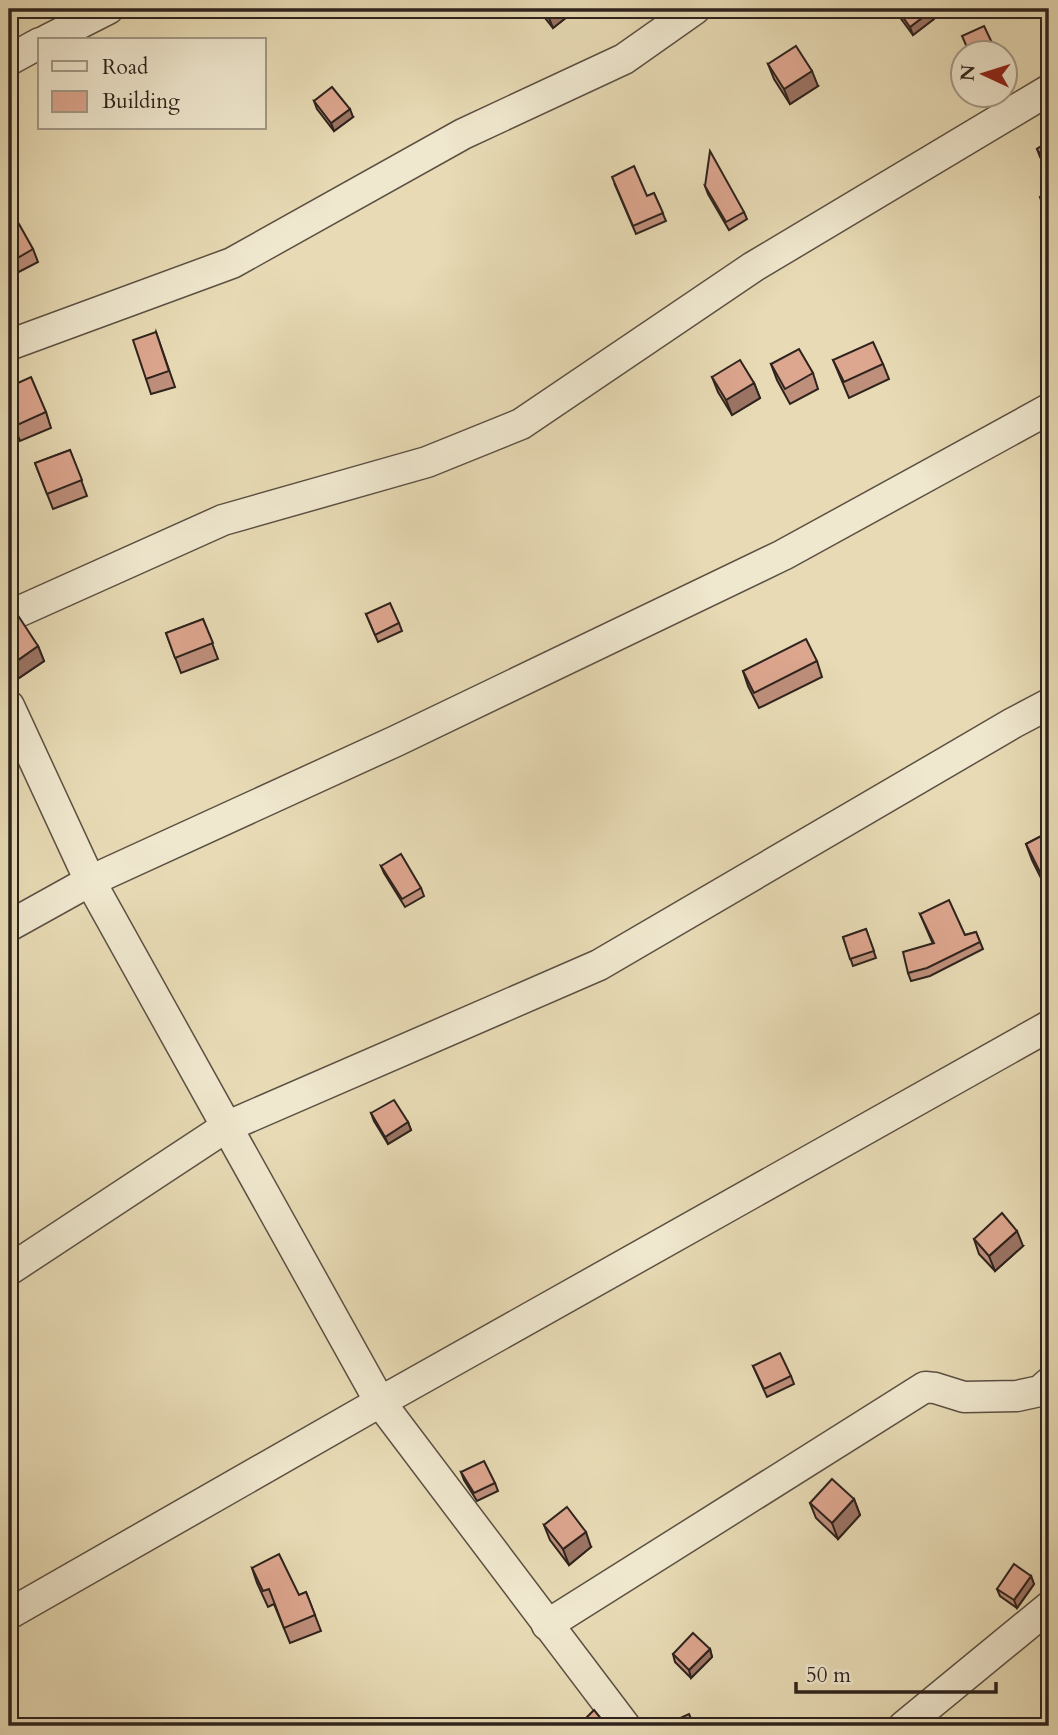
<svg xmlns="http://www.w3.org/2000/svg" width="1058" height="1735" font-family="Cardo,serif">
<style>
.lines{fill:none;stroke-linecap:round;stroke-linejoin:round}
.minor-casing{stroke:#5c5143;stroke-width:33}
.minor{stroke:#efe7ce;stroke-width:30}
.wall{fill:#be8f7b;stroke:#2e231d;stroke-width:2}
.shaded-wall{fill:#9b7464;stroke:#2e231d;stroke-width:2}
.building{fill:#dda68f;stroke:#2e231d;stroke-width:2}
</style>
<rect width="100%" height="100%" fill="#e7dab4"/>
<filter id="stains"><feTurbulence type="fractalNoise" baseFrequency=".00286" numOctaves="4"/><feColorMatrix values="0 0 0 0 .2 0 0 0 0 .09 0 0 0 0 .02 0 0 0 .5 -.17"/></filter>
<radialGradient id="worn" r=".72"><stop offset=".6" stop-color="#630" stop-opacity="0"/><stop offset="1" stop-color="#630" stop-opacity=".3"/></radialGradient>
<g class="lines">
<defs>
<g id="minor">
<path d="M47 40 108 9"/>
<path d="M9 60 40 43"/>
<path d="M9 345 232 263 463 134 624 59 695 9"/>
<path d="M9 616 223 520 427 462 521 424 753 267 1049 90"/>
<path d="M9 706 90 881 380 1402 625 1726"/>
<path d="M9 926 90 881 396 741 783 555 1049 409"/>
<path d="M9 1270 226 1127 599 965 1013 723 1049 704"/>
<path d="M9 1614 380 1402 1049 1026"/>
<path d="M547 1625 925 1387 935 1388 964 1397 1017 1396 1040 1391 1049 1383"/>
<path d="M904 1726 1049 1607"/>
</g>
</defs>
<use href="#minor" class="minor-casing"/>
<use href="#minor" class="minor"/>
</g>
<g class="wall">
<path d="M538 9H577L553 28Z"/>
<path d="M897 9 931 11 934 19 913 35 899 16Z"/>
<path d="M768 64 818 86 790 104 774 79Z"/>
<path d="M314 101 353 117 334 131 317 109Z"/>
<path d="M1049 141V171L1040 157 1037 149Z"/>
<path d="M615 185 647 196 654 193 666 221 636 234Z"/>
<path d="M705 186 744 212 747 219 729 230 708 194Z"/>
<path d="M1049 191V218L1045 212 1040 197Z"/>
<path d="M9 230 33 249 38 262 9 277Z"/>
<path d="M156 332 175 387 151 394 146 379Z"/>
<path d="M833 360 883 364 889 379 849 398Z"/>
<path d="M771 364 813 373 818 389 790 404 777 380Z"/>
<path d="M712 377 754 383 760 398 732 415 718 392Z"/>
<path d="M9 387 46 412 51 428 20 441 9 414Z"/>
<path d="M70 450 87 496 53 509 35 463Z"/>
<path d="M366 614 399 623 402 631 378 642Z"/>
<path d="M203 619 218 659 181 673 166 633Z"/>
<path d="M9 624 38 646 44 661 16 680 9 669Z"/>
<path d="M817 661 822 677 759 708 748 686 743 671Z"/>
<path d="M1049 832V891L1048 892 1032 860 1026 844Z"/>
<path d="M381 866 421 888 424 896 405 907 384 873Z"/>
<path d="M920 914 965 935 976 932 983 949 930 976 911 981 908 973 933 944Z"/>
<path d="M866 929 876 958 853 966 843 937Z"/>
<path d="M371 1113 408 1122 411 1130 388 1144 374 1121Z"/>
<path d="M974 1239 1023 1246 995 1271 979 1254Z"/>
<path d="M753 1366 791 1376 794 1384 767 1397Z"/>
<path d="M461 1472 495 1483 498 1491 477 1501 464 1480Z"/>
<path d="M854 1499 860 1515 838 1539 816 1518 810 1503Z"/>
<path d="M544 1525 591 1547 569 1565 550 1540Z"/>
<path d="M252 1568 299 1595 306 1592 321 1631 290 1643 274 1604 268 1607 257 1583Z"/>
<path d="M1031 1576 1034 1584 1017 1608 1000 1596 997 1589Z"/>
<path d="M710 1649 712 1657 691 1678 675 1662 673 1654Z"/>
</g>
<g class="shaded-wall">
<path d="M558 9H577L553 28 548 16Z"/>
<path d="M931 11 934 19 913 35 910 27Z"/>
<path d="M812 71 818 86 790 104 784 89Z"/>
<path d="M350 109 353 117 334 131 331 123Z"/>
<path d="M754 383 760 398 732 415 726 400Z"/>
<path d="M38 646 44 661 16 680 11 665Z"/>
<path d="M408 1122 411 1130 388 1144 385 1137Z"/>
<path d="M1017 1231 1023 1246 995 1271 989 1256Z"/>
<path d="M854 1499 860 1515 838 1539 832 1523Z"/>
<path d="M586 1532 591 1547 569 1565 563 1549Z"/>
<path d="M1031 1576 1034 1584 1017 1608 1014 1600Z"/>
<path d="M710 1649 712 1657 691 1678 689 1670Z"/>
</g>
<g class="building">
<path d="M543 9H558L548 16Z"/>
<path d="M897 9H929L931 11 910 27Z"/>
<path d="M984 26 995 49 988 52H969L962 36Z"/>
<path d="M796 46 812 71 784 89 768 64Z"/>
<path d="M332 87 350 109 331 123 314 101Z"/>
<path d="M1049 141V167L1037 149Z"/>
<path d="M710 151 744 212 726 222 705 186Z"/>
<path d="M634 166 647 196 654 193 663 213 633 226 612 177Z"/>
<path d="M1049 191V211L1040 197Z"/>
<path d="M19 224 33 249 9 263V230Z"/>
<path d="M156 332 169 371 146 379 133 340Z"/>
<path d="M873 342 883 364 844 382 833 360Z"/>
<path d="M799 349 813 373 785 389 771 364Z"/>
<path d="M740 360 754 383 726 400 712 377Z"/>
<path d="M31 377 46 412 15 426 9 412V387Z"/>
<path d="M70 450 82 480 47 494 35 463Z"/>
<path d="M390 603 399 623 375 635 366 614Z"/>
<path d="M19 617 38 646 11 665 9 662V624Z"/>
<path d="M203 619 213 643 175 658 166 633Z"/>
<path d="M806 639 817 661 754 693 743 671Z"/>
<path d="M1049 832V873L1042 876 1026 844Z"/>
<path d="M401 854 421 888 402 899 381 866Z"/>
<path d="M949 900 965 935 976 932 980 942 927 968 908 973 903 952 934 943 920 914Z"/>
<path d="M866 929 874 951 850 959 843 937Z"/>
<path d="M394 1100 408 1122 385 1137 371 1113Z"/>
<path d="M1002 1213 1017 1231 989 1256 974 1239Z"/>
<path d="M780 1353 791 1376 764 1389 753 1366Z"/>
<path d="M484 1461 495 1483 474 1493 461 1472Z"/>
<path d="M832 1479 854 1499 832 1523 810 1503Z"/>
<path d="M567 1507 586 1532 563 1549 544 1525Z"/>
<path d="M279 1554 299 1595 306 1592 315 1615 284 1628 269 1589 263 1591 252 1568Z"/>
<path d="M1014 1564 1031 1576 1014 1600 997 1589Z"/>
<path d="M693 1633 710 1649 689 1670 673 1654Z"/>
<path d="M594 1710 607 1726H591L584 1720Z"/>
<path d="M689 1714 694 1726H668L667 1724Z"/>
</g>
<rect width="1058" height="1735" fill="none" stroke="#e7dab4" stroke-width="35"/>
<rect x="10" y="10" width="1037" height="1714" fill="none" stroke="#2e231d" stroke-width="3.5"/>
<rect x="18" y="18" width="1023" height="1700" fill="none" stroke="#2e231d" stroke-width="2"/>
<rect x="38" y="38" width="228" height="91" fill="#efe7ce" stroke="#a29987" stroke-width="2"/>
<rect x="52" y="61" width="35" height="10" fill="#efe7ce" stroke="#a29987" stroke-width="2"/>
<text x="102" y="74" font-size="21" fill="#2e231d">Road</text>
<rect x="52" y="91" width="35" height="21" fill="#dda68f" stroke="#a29987" stroke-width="2"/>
<text x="102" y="108" font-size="21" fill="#2e231d">Building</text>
<g transform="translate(984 74) rotate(274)"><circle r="33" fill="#efe7ce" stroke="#a29987" stroke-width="2"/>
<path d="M0-5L12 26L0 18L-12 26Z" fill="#8f2418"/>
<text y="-10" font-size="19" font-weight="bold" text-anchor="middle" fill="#2e231d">N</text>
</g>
<path d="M796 1682v10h200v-10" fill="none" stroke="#2e231d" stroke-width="3.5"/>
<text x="806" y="1682" font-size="21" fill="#2e231d" stroke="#efe7ce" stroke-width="5" paint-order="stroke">50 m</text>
<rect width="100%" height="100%" filter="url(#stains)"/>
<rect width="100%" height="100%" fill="url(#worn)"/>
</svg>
